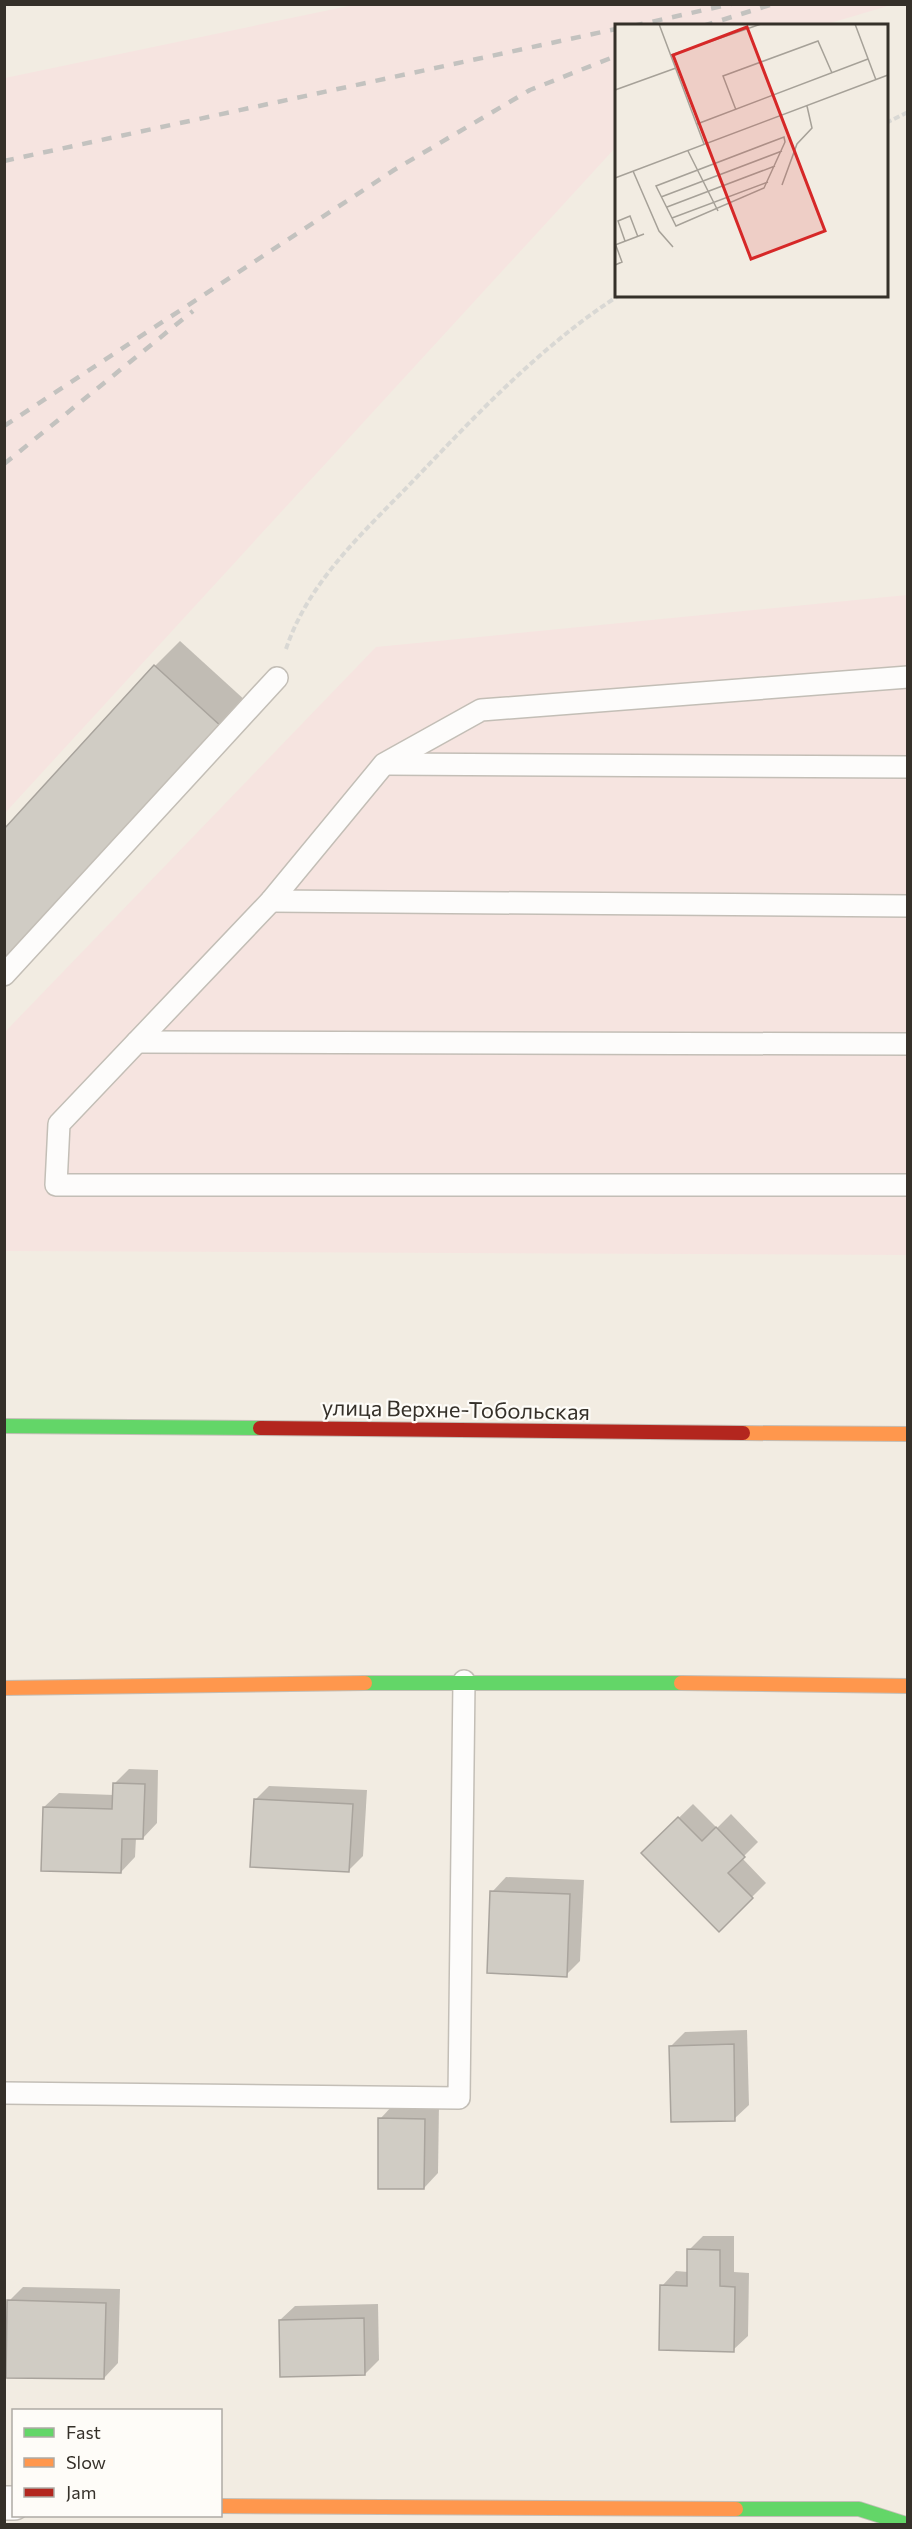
<svg xmlns="http://www.w3.org/2000/svg" width="912" height="2529" font-family="Commissioner,sans-serif">
<style>
.industrial{fill:#f6e4e0}
.shadow{fill:#0003}
.building{fill:#d0ccc4;stroke:#a9a49d;stroke-width:1.5}
.lines{fill:none;stroke-linecap:round;stroke-linejoin:round}
.lane-casing{stroke:#c3beb6;stroke-width:24}
.street-casing{stroke:#c3beb6;stroke-width:36}
.fast-casing{stroke:#c3beb6;stroke-width:16}
.slow-casing{stroke:#c3beb6;stroke-width:16}
.jam-casing{stroke:#c3beb6;stroke-width:16}
.path{stroke:#d9d8d4;stroke-width:4;stroke-dasharray:6 3;stroke-linecap:butt}
.lane{stroke:#fdfcfb;stroke-width:21}
.street{stroke:#fdfcfb;stroke-width:33}
.fast{stroke:#63d668;stroke-width:14}
.slow{stroke:#ff974d;stroke-width:14}
.jam{stroke:#b3261e;stroke-width:14}
.rail{stroke:#c3c2bf;stroke-width:4.5;stroke-dasharray:10 10;stroke-linecap:butt}
.labels{text-anchor:middle;dominant-baseline:central;stroke-width:4.5;stroke-linejoin:round;paint-order:stroke}
.street-label{font-size:22px;fill:#353029;stroke:#fefcf8}
.inset-road{fill:none;stroke:#a6a198;stroke-width:1.5}
.view{fill:#d62828;fill-opacity:0.15;stroke:#d62828;stroke-width:3}
.inset-edge{fill:none;stroke:#353029;stroke-width:3}
</style>
<rect width="100%" height="100%" fill="#f2ece2"/>
<g class="industrial">
<path d="M358 4 891 5 824 25 616 26V147L5 813V78Z"/>
<path d="M907 595V1255L5 1251 4 1033 376 647Z"/>
</g>
<g class="shadow">
<path d="M180 641 247 702 10 963 155 666Z"/>
<path d="M129 1769 158 1770 157 1823 143 1838H136L135 1857 121 1872 44 1807 59 1793 114 1795V1784Z"/>
<path d="M269 1786 367 1790 363 1856 349 1870 255 1800Z"/>
<path d="M693 1804 717 1828 731 1814 758 1842 742 1858 766 1883 719 1930 643 1853Z"/>
<path d="M506 1877 584 1880 580 1961 566 1975 492 1892Z"/>
<path d="M747 2030 749 2105 734 2119 671 2046 685 2032Z"/>
<path d="M394 2104 439 2105 438 2173 424 2188 380 2119Z"/>
<path d="M703 2236H734V2272L749 2273 748 2336 733 2350 662 2286 676 2271 688 2272 689 2250Z"/>
<path d="M23 2287 120 2289 118 2363 104 2378 9 2301Z"/>
<path d="M378 2304 379 2360 365 2374 280 2320 295 2306Z"/>
</g>
<g class="building">
<path d="M154 665 223 728 4 969V829Z"/>
<path d="M113 1783 145 1784 143 1839H122L121 1873 41 1871 43 1807 112 1809Z"/>
<path d="M254 1799 353 1804 349 1872 250 1867Z"/>
<path d="M678 1817 702 1841 716 1827 745 1857 728 1873 753 1898 719 1932 641 1853Z"/>
<path d="M490 1891 570 1894 567 1977 487 1973Z"/>
<path d="M734 2044 735 2121 671 2122 669 2046Z"/>
<path d="M378 2118 425 2119 424 2189H378Z"/>
<path d="M687 2249 720 2250V2286L735 2287 734 2352 659 2350 660 2285 687 2286Z"/>
<path d="M7 2300 106 2303 104 2379 6 2378Z"/>
<path d="M364 2318 365 2375 280 2377 279 2320Z"/>
</g>
<g class="lines">
<defs>
<g id="lane">
<path d="M908 677 481 710 384 764 271 901 59 1124 56 1185H908"/>
<path d="M386 764 908 767"/>
<path d="M271 901 908 906"/>
<path d="M4 975 277 678"/>
<path d="M137 1042 908 1044"/>
<path d="M4 2093 459 2098 464 1681"/>
</g>
<path id="street" d="M4 2503H14"/>
<g id="fast">
<path d="M4 1426 260 1428"/>
<path d="M365 1683H681"/>
<path d="M736 2509H859L906 2524"/>
</g>
<g id="slow">
<path d="M743 1433 908 1434"/>
<path d="M681 1683 908 1686"/>
<path d="M4 1688 365 1683"/>
<path d="M220 2506 736 2509"/>
</g>
<path id="jam" d="M260 1428 743 1433"/>
</defs>
<use href="#lane" class="lane-casing"/>
<use href="#street" class="street-casing"/>
<use href="#fast" class="fast-casing"/>
<use href="#slow" class="slow-casing"/>
<use href="#jam" class="jam-casing"/>
<g class="path">
<path d="M886 123 908 112"/>
<path d="M286 649C309 580 366 530 415 479 478 413 541 346 618 296"/>
</g>
<use href="#lane" class="lane"/>
<use href="#street" class="street"/>
<use href="#fast" class="fast"/>
<use href="#slow" class="slow"/>
<use href="#jam" class="jam"/>
<g class="rail">
<path d="M633 26 731 4"/>
<path d="M703 26 773 4"/>
<path d="M4 161 616 29"/>
<path d="M4 426 394 170 530 90 616 56"/>
<path d="M4 464 193 311"/>
</g>
</g>
<g class="labels">
<g class="street-label">
<text transform="translate(456 1409) rotate(1)">улица Верхне-Тобольская</text>
</g>
</g>
<g transform="translate(615 24)">
<rect width="273" height="273" fill="#f2ece2"/>
<path class="inset-road" d="M44 0 89 120M240 0 261 56M56 31 146 0M0 66 61 44M121 86 108 52 203 17 217 49M82 100 253 35M169 113 170 118 149 164 61 202 41 162ZM73 127 103 187M18 147 44 207 58 223M0 154 273 51M167 161 182 120 197 104 192 82M46 173 167 127M52 183 160 142M57 194 153 158M10 217 3 197 15 192 23 213M0 221 29 210M0 241 7 238 0 219"/>
<path class="view" d="M132 3 210 207 136 235 58 31Z"/>
<rect width="273" height="273" class="inset-edge"/>
</g>
<rect width="912" height="2529" fill="none" stroke="#353029" stroke-width="12"/>
<rect x="12" y="2409" width="210" height="108" fill="#fefcf8" stroke="#aeaaa5" stroke-width="1.5"/>
<rect x="24" y="2428" width="30" height="9" fill="#63d668" stroke="#aeaaa5" stroke-width="1.5"/>
<text x="66" y="2439" font-size="18" fill="#353029">Fast</text>
<rect x="24" y="2458" width="30" height="9" fill="#ff974d" stroke="#aeaaa5" stroke-width="1.5"/>
<text x="66" y="2469" font-size="18" fill="#353029">Slow</text>
<rect x="24" y="2488" width="30" height="9" fill="#b3261e" stroke="#aeaaa5" stroke-width="1.5"/>
<text x="66" y="2499" font-size="18" fill="#353029">Jam</text>
</svg>
